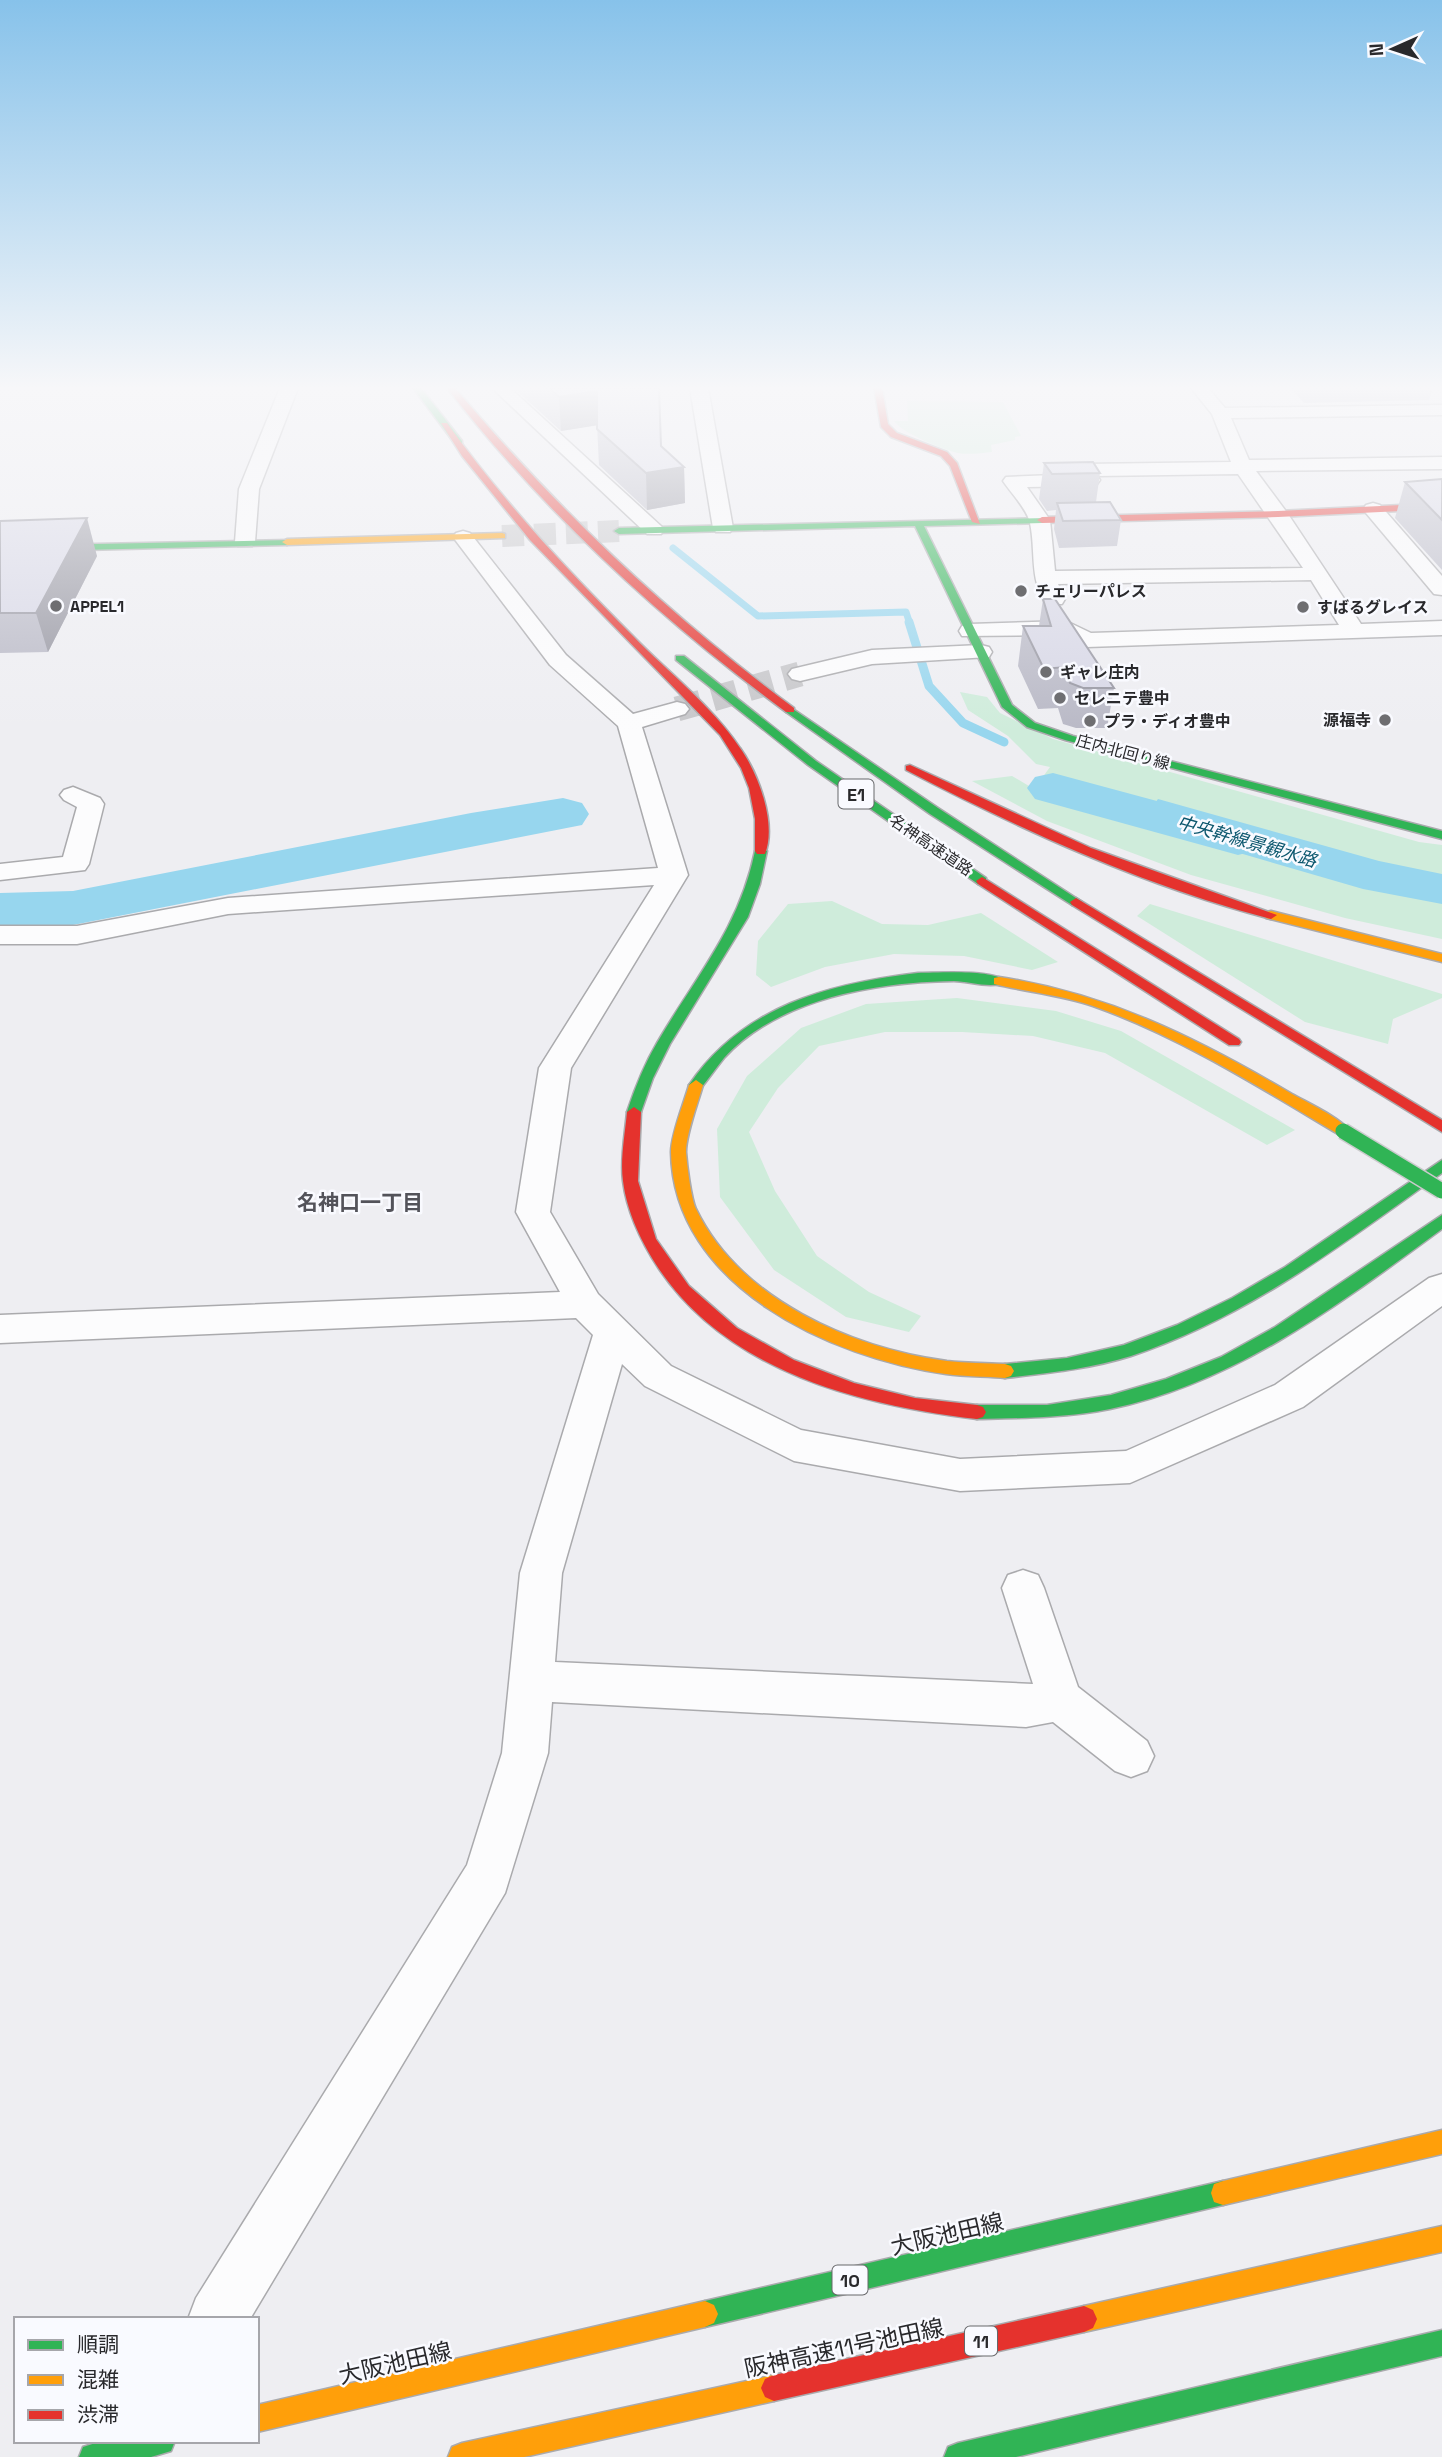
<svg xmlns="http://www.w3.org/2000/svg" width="1442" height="2457" font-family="'Space Grotesk','Noto Sans JP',sans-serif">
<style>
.green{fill:#cfecdb}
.water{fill:#97d6ee}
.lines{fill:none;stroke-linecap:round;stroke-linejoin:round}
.stream-far1{stroke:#97d6ee;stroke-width:7}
.stream{stroke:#97d6ee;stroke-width:9}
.river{fill:#97d6ee;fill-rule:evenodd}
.street-tunnel{stroke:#c7c7ca;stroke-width:25;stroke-dasharray:25 12;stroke-linecap:butt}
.secondary-tunnel{stroke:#c7c7ca;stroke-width:22;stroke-dasharray:22 10;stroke-linecap:butt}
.street-casing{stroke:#aaaaad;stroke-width:3}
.fast-casing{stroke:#aaaaad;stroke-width:3}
.slow-casing{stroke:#aaaaad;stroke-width:3}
.jam-casing{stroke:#aaaaad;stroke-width:3}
.street{fill:#fcfcfd;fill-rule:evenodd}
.fast{fill:#30b455;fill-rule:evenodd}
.slow{fill:#ff9f0a;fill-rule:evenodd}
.jam{fill:#e5322d;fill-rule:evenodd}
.fast-bridge-casing{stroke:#cacacc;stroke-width:18;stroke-linecap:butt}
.fast-bridge{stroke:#30b455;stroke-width:15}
.wall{fill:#b9b9c6}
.shaded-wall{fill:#9696a1}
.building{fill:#d7d7e6;stroke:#9696a1;stroke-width:2}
.poi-dot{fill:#6e6e71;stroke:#f9faff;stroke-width:2.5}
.labels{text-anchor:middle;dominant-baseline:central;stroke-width:5;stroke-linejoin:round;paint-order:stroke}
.far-poi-label{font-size:16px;font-weight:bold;fill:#29292c;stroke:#f9faff;text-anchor:start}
.far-street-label{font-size:16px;fill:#29292c;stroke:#f9faff}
.shield{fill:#f9faff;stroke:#67686b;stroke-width:2}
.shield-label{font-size:18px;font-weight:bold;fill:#29292c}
.far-water-label{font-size:18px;font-style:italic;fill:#0c576e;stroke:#f9faff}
.neighbourhood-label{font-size:21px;font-weight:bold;fill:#53535a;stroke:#f9faff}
.near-street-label{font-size:23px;fill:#29292c;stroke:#f9faff}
</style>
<rect width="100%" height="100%" fill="#eeeef2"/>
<g class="green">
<path d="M907 401 1003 402 1021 436 1015 437V440L991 445 992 452C982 453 968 455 958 453 944 450 902 433 894 421H908Z"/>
<path d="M960 692 987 697 1000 713 1053 739 1419 842 1442 845V939L1345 918 1191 875 1047 821 972 781 1012 776 1034 789 1050 767 1036 764 1008 736 968 710Z"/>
<path d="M832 901 882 924 928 925 981 913 1058 962 1032 970 964 956 894 954 825 967 771 987 756 975 758 941 788 904Z"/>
<path d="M1150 904 1442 994V998L1393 1019 1388 1044 1305 1022 1137 916Z"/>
<path d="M957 998 1056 1011 1121 1031 1295 1130 1267 1145 1105 1053 1033 1036 962 1032H885L819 1046 778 1088 749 1132 775 1191 817 1256 869 1292 921 1316 909 1332 846 1317 774 1270 720 1197 717 1129 747 1076 801 1028 866 1004Z"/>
</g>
<path class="water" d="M1158 799 1379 861 1442 874V904L1363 889 1140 824Z"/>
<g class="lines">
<path class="stream-far1" d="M673 548 758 616 906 612 910 624"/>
<path class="stream" d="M909 622 929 686 963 723 1004 742"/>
<g class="river">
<path d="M1053 773 1257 828 1265 839 1257 850 1238 855 1035 799 1027 788 1035 777Z"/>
<path d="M563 798 582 803 589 814 582 825 73 925 0 927V893L73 891 471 813Z"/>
</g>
<path class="street-tunnel" d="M677 709 800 674"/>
<path class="secondary-tunnel" d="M502 536 619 531"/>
<defs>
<g id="street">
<path d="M280 388H298L259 489 255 542 252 546H238L235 542 239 489Z"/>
<path d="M492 388H510L661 526 664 530 661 534H647Z"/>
<path d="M690 388H708L733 528 730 532H716L713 528Z"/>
<path d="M1191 388H1208L1225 408 1442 405V415L1231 418 1249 460 1442 457V469L1256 471 1288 514 1361 624 1442 621V635L1087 647 1062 635 962 636 959 631 962 626 970 624 1066 621 1091 633 1339 625 1311 580 1058 584 1065 599 1062 604H1046C1029 579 1036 551 1030 523 1027 509 1011 493 1003 481L1006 477 1078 474 1076 470 1078 466 1085 464 1231 462 1212 414ZM1238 474 1303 568 1055 571 1050 520 1027 487 1090 486 1097 484 1100 480 1097 476Z"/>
<path d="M1373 503 1380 505 1442 576V595L1434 594 1366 513 1363 509 1366 505Z"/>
<path d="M463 531 470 533 566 655 633 714 677 702 685 704 689 709 685 714 642 727 688 875 571 1068 550 1212 598 1294 671 1366 801 1430 960 1459 1126 1451 1275 1385 1429 1278 1442 1274V1306L1303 1407 1130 1483 960 1491 794 1461 645 1386 622 1364 562 1573 555 1662 1033 1684 1002 1588 1008 1575 1023 1570 1038 1575 1044 1588 1078 1687 1147 1741 1154 1756 1147 1771 1131 1777 1115 1771 1053 1722 1026 1727 552 1702 548 1753 505 1893 250 2319H188L196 2298 467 1865 502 1753 520 1573 593 1335 576 1318 0 1343V1315L560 1292 516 1212 539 1068 654 885 228 914 77 944H0V926H77L228 898 658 868 618 726 550 665 453 537 456 533Z"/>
<path d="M981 645 989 647 992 652 989 657 872 664 800 681 792 679 788 674 792 669 872 650Z"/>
<path d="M73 787 100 798 104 804 89 864 85 870 0 880V864L63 857 77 807 64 800 60 795 64 790Z"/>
</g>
<g id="fast">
<path d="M413 388H421L462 441V445H456Z"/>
<path d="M1045 518 1047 520 1042 523 924 526 1012 705 1035 723 1073 736 1442 831V839L1065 740 1027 727 1002 707 915 526 619 534 614 531 619 528Z"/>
<path d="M290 540 292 542 287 545 0 552V546Z"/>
<path d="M676 656H684L816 761 986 878V884H978L808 765 676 660Z"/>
<path d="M790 707 938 808 1082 902 1080 905H1072L930 814 786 712 785 710Z"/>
<path d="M761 847 767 851 760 884 748 917 670 1044 653 1078 641 1112 634 1117 629 1115 627 1112C635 1088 644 1065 657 1043 696 976 739 929 755 851Z"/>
<path d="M918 973C938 973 991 969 1006 981 995 990 968 981 954 981 877 982 779 998 724 1058 716 1068 709 1078 701 1088L696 1090 689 1085C743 1006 828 984 918 973Z"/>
<path d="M1442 1160V1173C1344 1243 1247 1318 1131 1356 1090 1369 1048 1373 1005 1378L999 1376 996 1371 999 1366 1005 1364 1067 1358 1124 1345 1177 1325 1232 1298 1285 1267Z"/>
<path d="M1442 1215V1229C1341 1303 1236 1383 1110 1409 1066 1418 1022 1418 977 1419L971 1417 968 1412 971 1407 977 1405H1047L1111 1395 1166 1379 1221 1357 1275 1327Z"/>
<path d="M1223 2181 1232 2184 1235 2193 1232 2202 1223 2205 705 2327 696 2323 692 2314 696 2305 705 2301Z"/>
<path d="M1442 2330V2356L1016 2457H944L948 2447 958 2443Z"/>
<path d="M102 2441H175L171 2451 151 2457H79L83 2447Z"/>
</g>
<g id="slow">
<path d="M502 533 505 534V538L287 545 282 542 287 539Z"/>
<path d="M1271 911 1442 954V962L1266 918V912Z"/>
<path d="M999 977C1109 994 1197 1038 1292 1094 1308 1103 1339 1117 1350 1131L1343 1136 1338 1134C1259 1087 1180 1037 1093 1006 1061 995 1027 992 994 984V978Z"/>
<path d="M696 1080 703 1085C698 1103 686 1134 686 1152 687 1165 691 1198 696 1209 740 1300 852 1348 947 1361 966 1363 986 1363 1005 1364L1011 1366 1014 1371 1011 1376 1005 1378C986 1376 966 1377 946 1374 831 1358 673 1286 671 1152 671 1134 684 1103 689 1085Z"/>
<path d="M1442 2130V2154L1223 2205 1214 2202 1211 2193 1214 2184 1223 2181Z"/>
<path d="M1442 2226V2252L1084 2332 1075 2328 1071 2319 1075 2310 1084 2306Z"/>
<path d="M705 2301 714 2305 718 2314 714 2323 705 2327 257 2432V2405Z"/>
<path d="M774 2375 783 2379 787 2388 783 2397 774 2401 524 2457H448L452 2447 462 2443Z"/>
</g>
<g id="jam">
<path d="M447 388H455C556 508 667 614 794 708V712H786C660 619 544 512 447 388Z"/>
<path d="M874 388H882L888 424 897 433 947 452 957 463 980 524 972 522 950 466 941 456 891 437 881 427Z"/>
<path d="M441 423H447C502 500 566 569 633 636 669 673 711 705 740 748 758 773 777 823 765 854H757L755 851V819L749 788 741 768 720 735 530 540 462 456Z"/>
<path d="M1442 503V509L1278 517 1042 523 1037 520 1042 517 1278 511Z"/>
<path d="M910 765 1091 848 1277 915 1271 919C1144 886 1022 830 906 770V766Z"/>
<path d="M982 877 1239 1039 1241 1042 1239 1045H1229L978 884 976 881Z"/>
<path d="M1076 898 1442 1120V1132L1072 905 1070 902Z"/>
<path d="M634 1107 641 1112 638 1181 656 1239 689 1286 737 1328 794 1360 854 1383 915 1398 977 1405 983 1407 986 1412 983 1417 977 1419C860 1405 729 1372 659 1269 642 1243 627 1213 623 1181 620 1160 625 1134 627 1112Z"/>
<path d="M1084 2306 1093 2310 1097 2319 1093 2328 1084 2332 774 2401 765 2397 761 2388 765 2379 774 2375Z"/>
</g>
</defs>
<use href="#street" class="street-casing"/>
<use href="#fast" class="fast-casing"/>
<use href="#slow" class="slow-casing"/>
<use href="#jam" class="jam-casing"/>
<use href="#street" class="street"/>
<use href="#fast" class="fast"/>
<use href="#slow" class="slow"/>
<use href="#jam" class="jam"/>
<defs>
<path id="fast-bridge" d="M1343 1131 1442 1191"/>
</defs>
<use href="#fast-bridge" class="fast-bridge-casing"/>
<use href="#fast-bridge" class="fast-bridge"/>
</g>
<g class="wall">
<path d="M514 388H659L661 446 684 467 685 503 647 510 599 465 597 425 561 431Z"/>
<path d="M1290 388H1433L1429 400 1304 403Z"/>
<path d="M1044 463 1100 473 1096 502 1121 520 1117 546 1059 548 1054 529 1056 510 1047 511 1039 499Z"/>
<path d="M1442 479V570L1395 518 1405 482Z"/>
<path d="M0 521 97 556 48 652 0 653Z"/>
<path d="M1043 599 1114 688 1107 728H1076L1063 724 1058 708 1038 709 1018 666 1023 626H1039Z"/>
</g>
<g class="shaded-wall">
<path d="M597 391 599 425 561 431 559 397Z"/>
<path d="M684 467 685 503 647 510 646 473Z"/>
<path d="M87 518 97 556 48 652 36 613Z"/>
</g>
<g class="building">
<path d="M549 388H659L661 446 684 467 646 473 597 429V391L559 397Z"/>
<path d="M1093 462 1100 473 1052 474 1044 463Z"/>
<path d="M1442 479V520L1405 482Z"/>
<path d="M1110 502 1121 520 1063 521 1057 503Z"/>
<path d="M87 518 36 613H0V521Z"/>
<path d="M1043 599H1055L1114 688H1083L1070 683 1065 667 1044 669 1023 626H1051Z"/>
</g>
<linearGradient id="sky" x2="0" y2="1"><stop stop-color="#87c2ea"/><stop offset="0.53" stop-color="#f7f7f9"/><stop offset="1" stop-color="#f7f7f9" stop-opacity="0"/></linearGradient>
<rect width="1442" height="732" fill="url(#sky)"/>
<g class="poi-dot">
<circle cx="1021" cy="591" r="7"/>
<circle cx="56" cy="606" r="7"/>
<circle cx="1303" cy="607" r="7"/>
<circle cx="1046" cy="672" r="7"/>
<circle cx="1060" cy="698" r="7"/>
<circle cx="1385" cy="720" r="7"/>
<circle cx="1090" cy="721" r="7"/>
</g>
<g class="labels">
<g class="far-poi-label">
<text x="1035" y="591">チェリーパレス</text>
<text x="70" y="606">APPEL1</text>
<text x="1317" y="607">すばるグレイス</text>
<text x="1060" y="672">ギャレ庄内</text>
<text x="1074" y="698">セレニテ豊中</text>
<text x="1371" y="720" text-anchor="end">源福寺</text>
<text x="1104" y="721">プラ・ディオ豊中</text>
</g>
<g class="far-street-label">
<text transform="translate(1123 752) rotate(15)">庄内北回り線</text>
<text transform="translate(931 845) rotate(34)">名神高速道路</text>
</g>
<g class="shield">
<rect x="838.5" y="779.5" width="35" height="29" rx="5"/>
<rect x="832.5" y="2265.5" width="35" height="29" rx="5"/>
<rect x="965" y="2326.5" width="32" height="29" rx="5"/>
</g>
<g class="shield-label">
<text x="856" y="794">E1</text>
<text x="850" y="2280">10</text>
<text x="981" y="2341">11</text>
</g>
<g class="far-water-label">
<text transform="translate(1247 841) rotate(16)">中央幹線景観水路</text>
</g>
<g class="neighbourhood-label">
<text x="360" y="1202">名神口一丁目</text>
</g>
<g class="near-street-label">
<text transform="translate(947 2234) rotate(-13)">大阪池田線</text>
<text transform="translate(844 2348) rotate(-12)">阪神高速11号池田線</text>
<text transform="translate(395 2363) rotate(-13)">大阪池田線</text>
</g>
</g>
<rect x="14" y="2317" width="245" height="126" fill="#f9faff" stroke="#a6a6ab" stroke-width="2"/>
<rect x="28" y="2340" width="35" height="10" fill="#30b455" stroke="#a6a6ab" stroke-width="2"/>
<text x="77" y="2352" font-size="21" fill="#29292c">順調</text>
<rect x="28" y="2375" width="35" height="10" fill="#ff9f0a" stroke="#a6a6ab" stroke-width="2"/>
<text x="77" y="2387" font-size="21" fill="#29292c">混雑</text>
<rect x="28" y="2410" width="35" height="10" fill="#e5322d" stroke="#a6a6ab" stroke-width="2"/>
<text x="77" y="2422" font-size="21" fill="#29292c">渋滞</text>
<g transform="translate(1393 49) rotate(267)" stroke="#f9faff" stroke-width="5" paint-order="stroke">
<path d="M0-5L12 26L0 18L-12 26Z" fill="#29292c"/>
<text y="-10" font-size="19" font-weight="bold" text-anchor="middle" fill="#29292c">N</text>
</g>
</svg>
